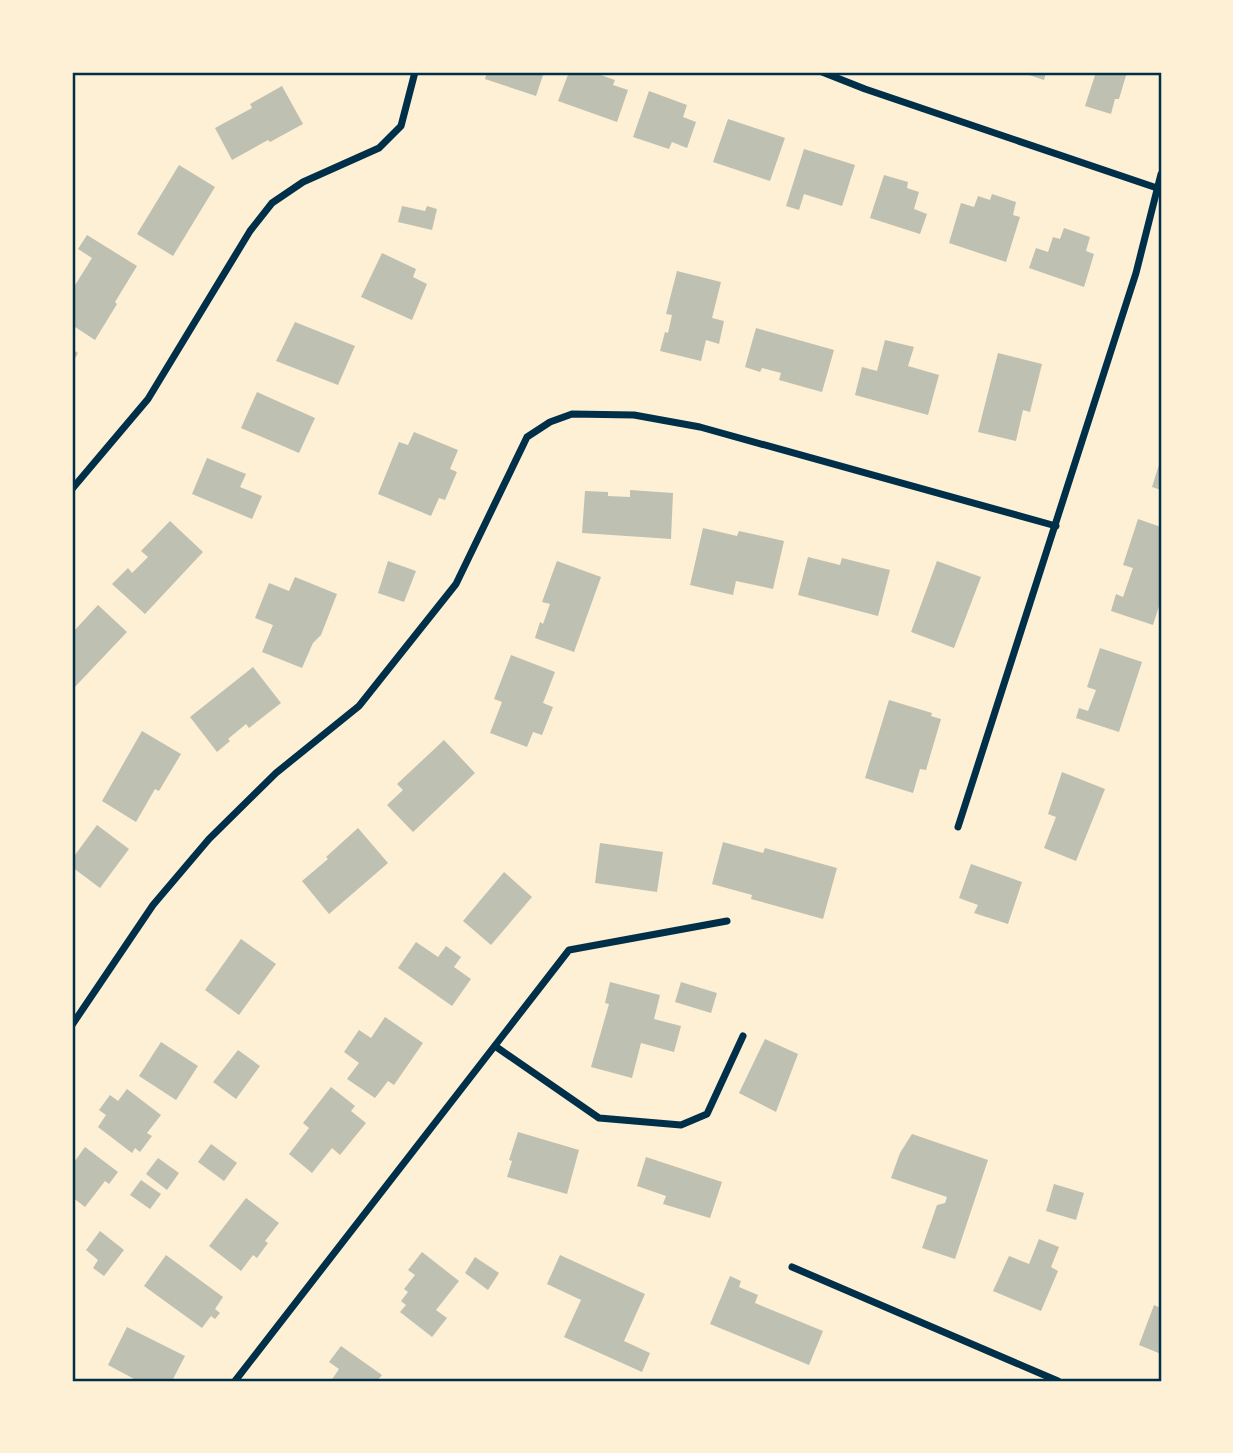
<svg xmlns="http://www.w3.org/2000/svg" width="1233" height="1453" font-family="'Roboto Condensed',sans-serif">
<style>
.building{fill:#bec0b2}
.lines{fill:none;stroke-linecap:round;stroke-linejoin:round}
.minor{stroke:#003049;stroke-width:7}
.neatline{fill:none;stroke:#003049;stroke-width:2.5}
</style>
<rect width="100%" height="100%" fill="#fdf0d5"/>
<g class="building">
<path d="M487 72H544L536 96 485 79Z"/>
<path d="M569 72H592L615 80 613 85 628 90 617 122 558 101Z"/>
<path d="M1020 72H1046L1044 80Z"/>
<path d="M1096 72H1127L1119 99H1115L1111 114 1085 106Z"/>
<path d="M282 86 303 124 270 142 268 140 232 160 215 128 252 108 250 104Z"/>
<path d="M649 91 687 105 683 117 696 122 687 148 672 142 669 149 633 137Z"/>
<path d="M728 119 785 138 770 181 713 162Z"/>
<path d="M804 149 855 165 842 206 804 194 799 210 786 206Z"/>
<path d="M179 165 215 187 173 256 137 234Z"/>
<path d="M884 175 908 182 907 188 919 192 914 209 927 214 920 234 870 218Z"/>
<path d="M992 194 1016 202 1013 215 1020 217 1006 262 949 243 961 203 974 207 978 196 990 200Z"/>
<path d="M402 206 425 211 427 206 437 209 432 230 398 222Z"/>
<path d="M1064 228 1090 237 1086 251 1094 254 1084 287 1029 268 1036 248 1048 252 1053 237 1060 239Z"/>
<path d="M87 235 137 266 115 302 117 304 95 340 72 325V290L92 258 78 249Z"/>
<path d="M382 253 416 269 413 277 427 284 412 320 361 297Z"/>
<path d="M677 271 721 282 712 318 724 321 719 344 706 340 701 361 660 351 665 332 668 333 672 315 666 314Z"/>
<path d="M295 322 355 346 338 385 276 361Z"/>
<path d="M756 328 834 350 822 392 779 380 781 373 762 368 760 372 745 367Z"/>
<path d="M885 340 914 347 908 366 939 375 928 415 855 395 862 367 877 371Z"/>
<path d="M72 349 78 353 72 364Z"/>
<path d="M998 353 1042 364 1030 412 1023 410 1016 441 978 432Z"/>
<path d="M257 392 315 418 299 453 241 428Z"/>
<path d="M414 432 458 450 450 469 457 472 445 500 439 498 431 516 378 494 399 442 408 445Z"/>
<path d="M207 458 246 474 240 487 262 496 252 519 192 494Z"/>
<path d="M1161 458V490L1152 487Z"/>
<path d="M630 490 673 493 671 539 582 533 585 491 608 492V496L630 497Z"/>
<path d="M1138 519 1161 527V600L1153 625 1111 611 1116 594 1123 597 1133 568 1123 565Z"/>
<path d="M170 521 203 552 145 614 112 584 128 568 132 573 148 557 141 551Z"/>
<path d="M703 528 737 536 739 531 784 541 773 589 736 581 733 595 690 585Z"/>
<path d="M808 557 840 565 842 558 890 570 878 616 798 595Z"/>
<path d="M388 561 416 571 404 602 378 593Z"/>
<path d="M557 561 601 577 574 652 535 638 540 622 543 624 550 604 542 602Z"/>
<path d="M937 561 981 577 954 648 911 632Z"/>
<path d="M295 577 337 594 321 635 313 643 302 668 262 652 273 625 255 618 269 583 289 591Z"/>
<path d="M98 605 127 632 72 690V629L74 631Z"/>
<path d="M1100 648 1142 662 1119 732 1076 718 1079 708 1088 711 1096 690 1087 687Z"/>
<path d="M511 655 555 672 543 703 553 707 542 735 533 732 527 747 490 733 502 702 494 699Z"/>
<path d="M253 667 281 703 249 728 246 724 228 739 230 741 217 752 190 717Z"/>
<path d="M889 700 932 713 931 716 941 719 926 770 920 769 913 793 865 778Z"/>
<path d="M142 731 181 754 159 791 155 789 136 822 102 801Z"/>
<path d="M444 740 475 773 413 832 387 805 403 790 397 784Z"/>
<path d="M1062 772 1105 789 1076 861 1044 848 1056 817 1048 814Z"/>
<path d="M97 825 129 849 100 888 72 867V859Z"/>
<path d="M358 828 388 863 329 914 302 881 328 859 326 857Z"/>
<path d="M723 842 763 853 765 848 837 868 823 919 751 899 752 895 712 884Z"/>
<path d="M600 843 663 852 657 892 595 883Z"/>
<path d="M971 864 1022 882 1008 924 974 913 978 905 959 898Z"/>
<path d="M504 872 532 897 491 945 463 921Z"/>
<path d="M241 939 276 964 239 1015 205 990Z"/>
<path d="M416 942 438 957 446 946 461 957 454 967 471 979 452 1006 398 968Z"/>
<path d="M610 982 660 995 654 1019 681 1026 674 1052 641 1043 632 1078 591 1067 609 1004 605 1003Z"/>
<path d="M681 982 717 993 711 1013 675 1002Z"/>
<path d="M385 1017 423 1043 394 1085 388 1081 375 1098 347 1079 359 1063 344 1052 359 1030 371 1038Z"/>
<path d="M765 1039 798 1054 776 1112 739 1093Z"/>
<path d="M161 1042 198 1066 176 1100 139 1076Z"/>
<path d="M238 1050 260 1066 236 1099 213 1082Z"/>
<path d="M331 1087 355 1106 351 1111 366 1123 340 1155 332 1148 312 1173 289 1154 309 1128 303 1123Z"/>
<path d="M127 1089 161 1115 147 1133 152 1136 140 1152 135 1148 132 1153 98 1127 106 1115 99 1110 110 1095 118 1101Z"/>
<path d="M518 1132 579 1150 567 1194 507 1177 512 1161 509 1160Z"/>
<path d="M912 1134 988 1160 955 1259 922 1248 937 1205 945 1203 947 1197 891 1178 900 1153Z"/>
<path d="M211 1144 237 1163 224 1181 198 1162Z"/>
<path d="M85 1147 118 1172 109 1184 105 1181 85 1207 72 1197V1165Z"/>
<path d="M646 1157 722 1182 710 1218 663 1204 666 1196 637 1186Z"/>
<path d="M158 1158 179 1173 167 1190 146 1174Z"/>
<path d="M141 1180 161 1194 150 1209 130 1195Z"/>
<path d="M1054 1184 1084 1193 1076 1220 1046 1211Z"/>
<path d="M246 1198 279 1223 265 1241 268 1243 257 1258 253 1255 241 1271 209 1246Z"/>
<path d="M100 1231 124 1250 104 1276 93 1268 98 1260 86 1250Z"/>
<path d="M1039 1239 1059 1247 1051 1267 1058 1271 1041 1311 993 1291 1009 1256 1029 1264Z"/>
<path d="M422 1252 459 1281 436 1310 447 1318 432 1337 400 1312 406 1305 401 1301 408 1292 404 1289 415 1275 408 1270Z"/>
<path d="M166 1255 223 1297 215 1309 220 1313 215 1319 211 1316 202 1328 144 1286Z"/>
<path d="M560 1255 645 1294 624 1341 650 1353 642 1372 564 1337 581 1300 547 1284Z"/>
<path d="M475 1257 499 1273 488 1290 465 1273Z"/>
<path d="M730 1276 741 1281 739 1287 758 1295 755 1303 823 1331 809 1365 710 1324Z"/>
<path d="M1154 1305 1161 1308V1354L1139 1345Z"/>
<path d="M127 1327 185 1356 172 1381H138L108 1365Z"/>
<path d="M341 1346 382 1375 377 1381H331L339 1369 329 1362Z"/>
</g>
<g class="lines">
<g class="minor">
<path d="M822 72 865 89 1157 188"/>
<path d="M72 489 148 399 250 231 272 203 303 182 379 148 401 126 415 72"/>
<path d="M958 827 1136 273 1161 174"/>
<path d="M72 1025 153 905 209 839 276 773 359 706 456 584 527 437 550 422 572 414 634 415 700 427 1056 526"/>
<path d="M495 1046 599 1118 681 1125 707 1114 743 1036"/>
<path d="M792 1267 1058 1381"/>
<path d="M235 1381 569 950 727 921"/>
</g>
</g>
<rect width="1233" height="1453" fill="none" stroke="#fdf0d5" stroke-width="147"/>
<rect x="74" y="74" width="1086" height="1306" class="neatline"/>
</svg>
